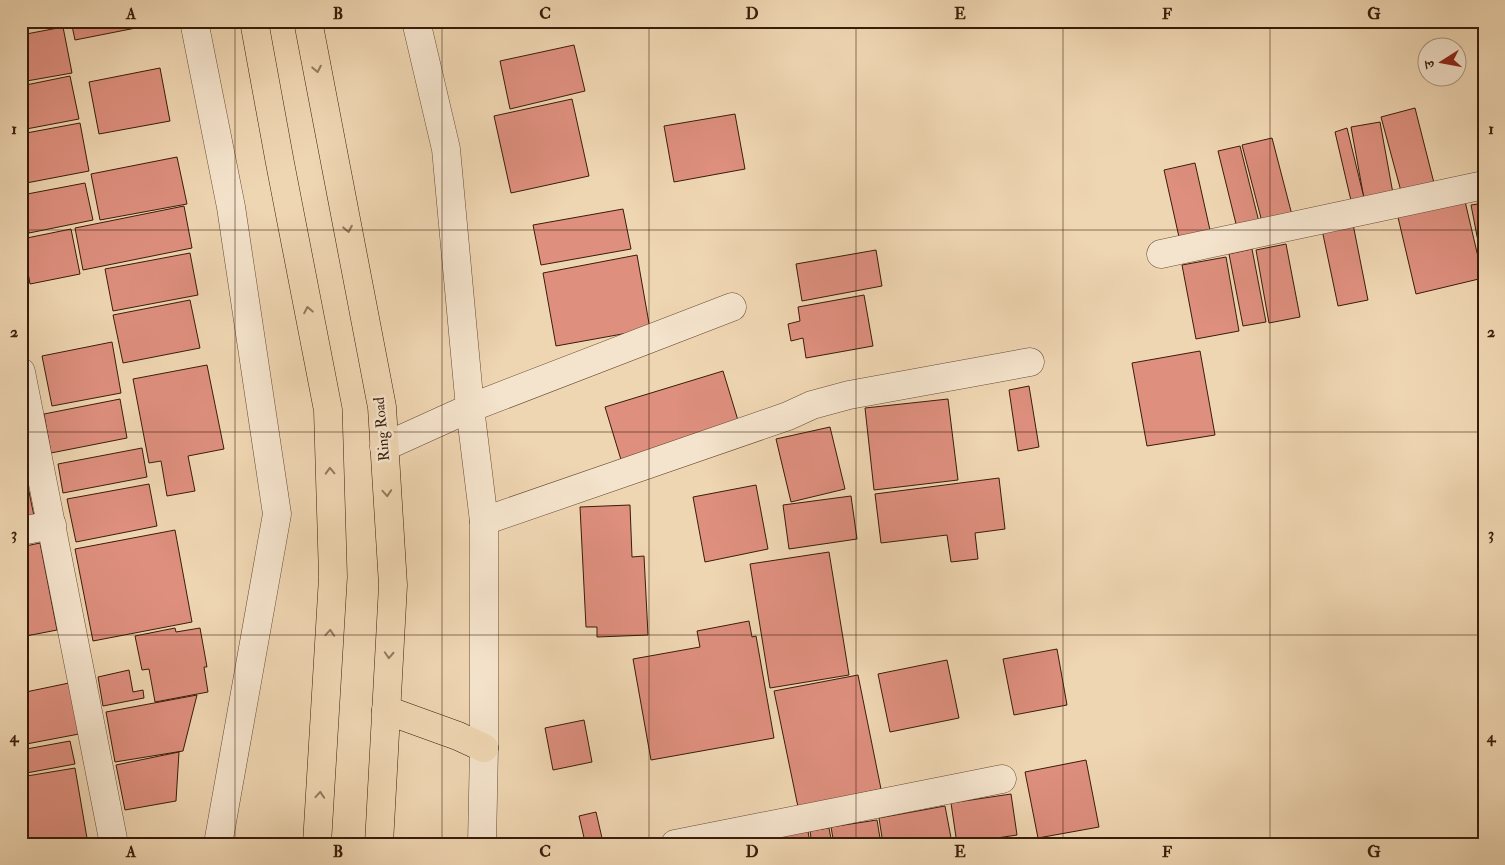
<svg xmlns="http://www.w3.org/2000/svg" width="1505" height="865" font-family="'IM FELL Double Pica','Noto Serif Devanagari',serif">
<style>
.building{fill:#de8f7e;stroke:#391c09}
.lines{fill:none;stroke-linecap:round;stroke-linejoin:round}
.minor-casing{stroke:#664a33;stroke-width:29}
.tertiary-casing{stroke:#664a33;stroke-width:29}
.trunk-casing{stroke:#391c09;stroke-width:29}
.minor{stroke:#f5e4cd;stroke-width:28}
.tertiary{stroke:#f5e4cd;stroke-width:28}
.trunk{stroke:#efd6b2;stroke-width:28}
.oneway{stroke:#94795e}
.grid{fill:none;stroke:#391c09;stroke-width:1;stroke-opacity:0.55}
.labels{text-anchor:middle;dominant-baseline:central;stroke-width:5;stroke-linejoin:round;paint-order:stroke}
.street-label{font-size:15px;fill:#391c09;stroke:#f5e4cd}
.neatline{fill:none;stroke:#391c09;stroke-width:2}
.grid-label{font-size:16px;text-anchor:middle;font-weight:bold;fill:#391c09}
</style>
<rect width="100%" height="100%" fill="#efd6b2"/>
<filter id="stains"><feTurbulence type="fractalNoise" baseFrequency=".004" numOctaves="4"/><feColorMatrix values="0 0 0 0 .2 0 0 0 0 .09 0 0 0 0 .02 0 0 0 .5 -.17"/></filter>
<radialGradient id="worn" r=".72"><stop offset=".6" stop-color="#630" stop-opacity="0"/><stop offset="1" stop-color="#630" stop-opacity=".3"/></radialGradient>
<g class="building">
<path d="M21 21H59V23L21 30Z"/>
<path d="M71 21H155L156 24 75 40Z"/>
<path d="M63 27 72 73 21 82V35Z"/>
<path d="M574 45 585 91 510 109 500 61Z"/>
<path d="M160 68 170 121 99 134 89 82Z"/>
<path d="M70 76 79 119 21 130V86Z"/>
<path d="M572 99 589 176 511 193 494 116Z"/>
<path d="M1415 108 1435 187 1402 195 1381 117Z"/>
<path d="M735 114 745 169 674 182 664 126Z"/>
<path d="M1380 122 1394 199 1365 204 1351 127Z"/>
<path d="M80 123 89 171 21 184V134Z"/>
<path d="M1347 128 1365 202 1352 205 1335 132Z"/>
<path d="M1272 138 1292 215 1262 222 1242 145Z"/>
<path d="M1240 146 1259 222 1237 228 1218 151Z"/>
<path d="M177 157 187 204 100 220 91 174Z"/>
<path d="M1195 163 1212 239 1181 246 1164 170Z"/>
<path d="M85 183 93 220 29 233 22 195Z"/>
<path d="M1464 197 1483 278 1416 294 1397 213Z"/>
<path d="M1484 203V272L1471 205Z"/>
<path d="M184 206 192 248 83 270 75 228Z"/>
<path d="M623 209 631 249 541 265 533 225Z"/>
<path d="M1351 214 1368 300 1338 306 1320 220Z"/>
<path d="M71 229 80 274 30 284 22 239Z"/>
<path d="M1286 244 1300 317 1269 323 1256 250Z"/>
<path d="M1252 249 1266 322 1243 326 1229 254Z"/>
<path d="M876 250 882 286 802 301 796 264Z"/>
<path d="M190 253 198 295 113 311 105 269Z"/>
<path d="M637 255 650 329 556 346 543 273Z"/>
<path d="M1226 257 1239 331 1196 339 1182 265Z"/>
<path d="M864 295 873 346 806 358 803 338 791 341 788 324 800 321 798 307Z"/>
<path d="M190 300 200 348 123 363 113 315Z"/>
<path d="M112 342 121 393 52 406 42 356Z"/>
<path d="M1200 351 1215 435 1147 446 1132 363Z"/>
<path d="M207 365 224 449 188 456 195 491 167 496 161 461 149 463 133 379Z"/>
<path d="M723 371 740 427 622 463 605 407Z"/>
<path d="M1029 386 1039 447 1018 451 1009 390Z"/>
<path d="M120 399 127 438 51 453 44 414Z"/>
<path d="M948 399 958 480 874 490 865 408Z"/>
<path d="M830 427 845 489 791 502 776 439Z"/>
<path d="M142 448 147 477 63 493 58 464Z"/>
<path d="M21 453 34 516 21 519Z"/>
<path d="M999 478 1005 529 975 533 978 559 951 562 947 535 881 543 875 494Z"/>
<path d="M149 484 157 526 76 542 67 499Z"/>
<path d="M756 485 768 549 705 562 693 497Z"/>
<path d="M851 496 857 539 789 549 783 505Z"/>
<path d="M630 505 632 557 644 556 648 635 597 637V627H586L580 507Z"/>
<path d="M175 530 192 622 93 641 75 549Z"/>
<path d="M40 543 57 630 21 637V547Z"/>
<path d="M829 552 849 675 770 688 750 564Z"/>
<path d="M749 621 752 637 756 636 774 738 651 760 633 659 700 647 697 631Z"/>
<path d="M175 628 176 632 200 628 207 667H204L208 692 155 702 149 669 142 670 135 636Z"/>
<path d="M1057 649 1067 705 1014 715 1003 659Z"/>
<path d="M947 660 959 718 890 732 878 674Z"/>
<path d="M129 670 133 692 143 690 144 698 103 706 98 677Z"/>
<path d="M858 675 881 789 798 807 774 691Z"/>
<path d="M69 683 79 734 21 745V693Z"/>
<path d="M197 695 183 751 115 762 106 712Z"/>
<path d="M584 720 592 762 553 770 545 728Z"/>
<path d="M70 741 75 764 21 774V750Z"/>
<path d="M179 752 176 801 125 810 116 765Z"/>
<path d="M1086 760 1099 827 1038 838 1025 772Z"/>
<path d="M75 768 88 844H21V777Z"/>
<path d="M1011 794 1017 835 957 844 951 803Z"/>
<path d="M945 806 952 843 883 844 879 818Z"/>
<path d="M596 812 602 838 585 842 579 816Z"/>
<path d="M877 820 881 844H834L831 827Z"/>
<path d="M829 828 832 844H812L810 831Z"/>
<path d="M808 831 810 844H773L772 837Z"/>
</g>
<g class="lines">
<defs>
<g id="minor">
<path d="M1161 254 1484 185"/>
<path d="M21 372 114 844"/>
<path d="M384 447 470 408 732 307"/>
<path d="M484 521 788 416 812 405 849 395 1030 362"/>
<path d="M21 531 52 525"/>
<path d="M675 844 1002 779"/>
</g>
<g id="tertiary">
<path d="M194 21 231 207 277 514 218 844"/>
<path d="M416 21 446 149 470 408 484 521V748L482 844"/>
</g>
<g id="trunk">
<path d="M254 21 280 163 328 410 333 577 317 844"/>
<path d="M308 21 382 407 393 585 379 844"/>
<path d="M386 710 458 736 484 748"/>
</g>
</defs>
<use href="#minor" class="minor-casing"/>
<use href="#tertiary" class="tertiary-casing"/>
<use href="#trunk" class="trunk-casing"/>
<use href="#minor" class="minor"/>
<use href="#tertiary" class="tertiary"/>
<use href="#trunk" class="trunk"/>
</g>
<defs><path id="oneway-chevron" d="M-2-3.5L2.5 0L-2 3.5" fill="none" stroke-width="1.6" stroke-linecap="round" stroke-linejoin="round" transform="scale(1.25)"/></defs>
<g class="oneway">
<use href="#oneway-chevron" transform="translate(317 69) rotate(79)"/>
<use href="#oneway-chevron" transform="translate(348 229) rotate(79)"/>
<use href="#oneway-chevron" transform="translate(308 310) rotate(-101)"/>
<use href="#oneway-chevron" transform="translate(330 471) rotate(-92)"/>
<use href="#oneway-chevron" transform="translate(387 493) rotate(86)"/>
<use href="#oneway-chevron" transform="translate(330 633) rotate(-86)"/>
<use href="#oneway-chevron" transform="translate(389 655) rotate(93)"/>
<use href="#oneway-chevron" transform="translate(320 795) rotate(-86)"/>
</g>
<path class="grid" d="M235 21V844M442 21V844M649 21V844M856 21V844M1063 21V844M1270 21V844M21 230H1484M21 432H1484M21 635H1484"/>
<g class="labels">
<g class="street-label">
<text transform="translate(382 429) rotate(-95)">Ring Road</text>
</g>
</g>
<rect width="1505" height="865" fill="none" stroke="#efd6b2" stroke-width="55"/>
<g transform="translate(1442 62) rotate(259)"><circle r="24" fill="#f5e4cd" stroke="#aa947f"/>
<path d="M0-4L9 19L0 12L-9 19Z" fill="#8f2418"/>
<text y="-8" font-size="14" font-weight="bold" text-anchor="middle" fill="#391c09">उ</text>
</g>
<rect x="28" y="28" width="1450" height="810" class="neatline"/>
<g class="grid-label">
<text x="131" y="19">A</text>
<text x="338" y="19">B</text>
<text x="545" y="19">C</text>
<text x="752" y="19">D</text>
<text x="960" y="19">E</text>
<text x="1167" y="19">F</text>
<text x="1374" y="19">G</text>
<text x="14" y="134">1</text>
<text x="1491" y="134">1</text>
<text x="14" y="337">2</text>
<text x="1491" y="337">2</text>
<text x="14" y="539">3</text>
<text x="1491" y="539">3</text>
<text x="14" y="742">4</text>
<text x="1491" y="742">4</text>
<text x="131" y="857">A</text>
<text x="338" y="857">B</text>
<text x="545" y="857">C</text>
<text x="752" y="857">D</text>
<text x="960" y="857">E</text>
<text x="1167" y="857">F</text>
<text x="1374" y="857">G</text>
</g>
<rect width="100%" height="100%" filter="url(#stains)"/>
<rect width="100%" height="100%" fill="url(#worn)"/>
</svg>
